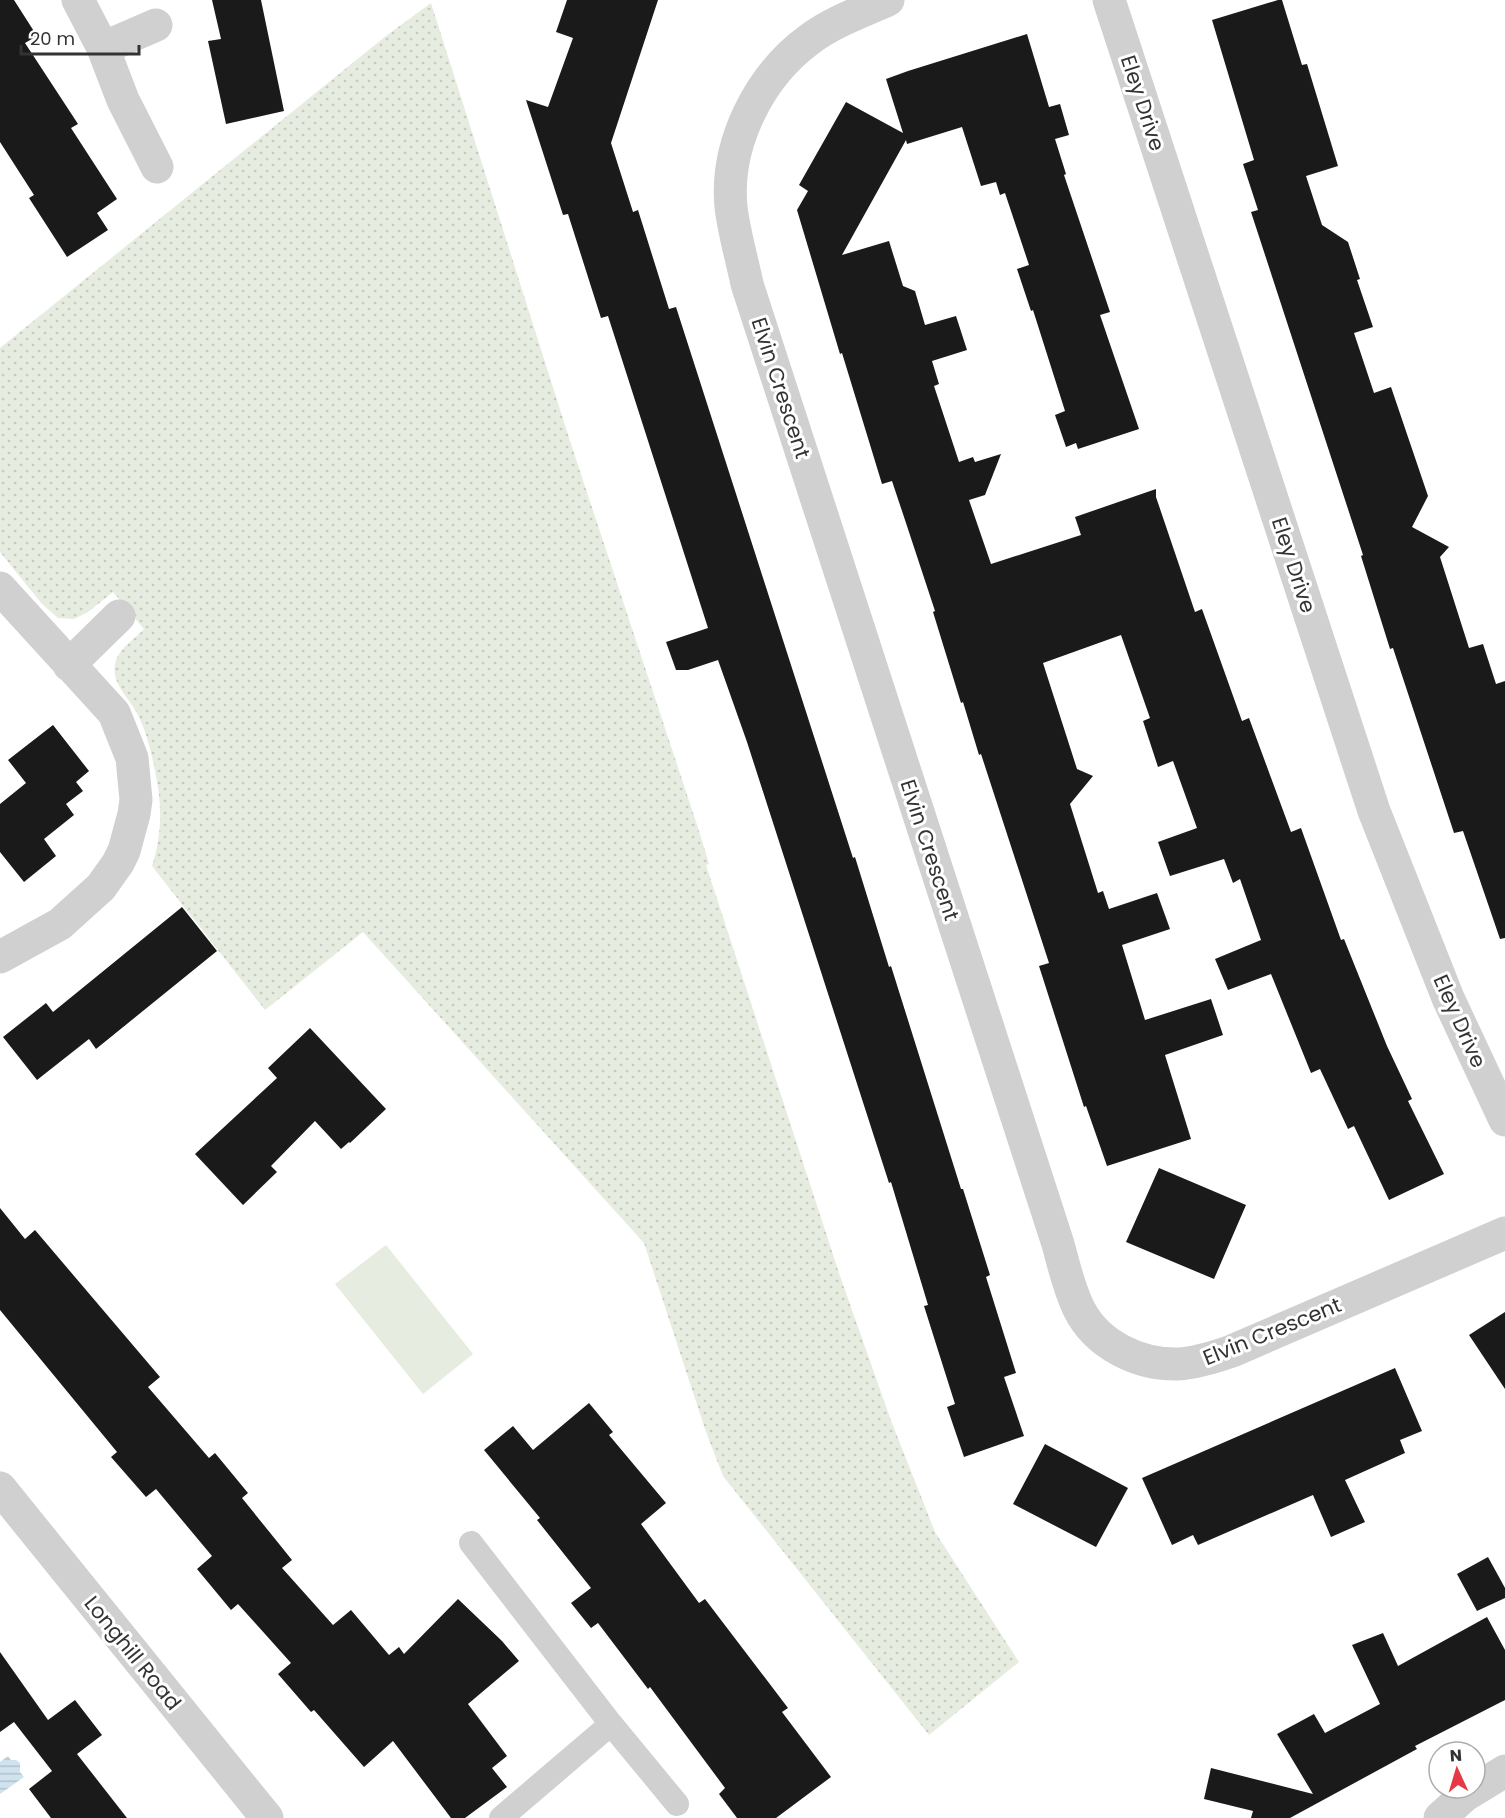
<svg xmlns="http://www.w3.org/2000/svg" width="1505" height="1818" viewBox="0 0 1505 1818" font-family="Poppins,sans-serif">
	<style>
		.grass { fill: url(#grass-dots) }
		.garden { fill: #e6ecdf }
		.water { fill: url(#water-rules) }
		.building { fill: #1a1a1a }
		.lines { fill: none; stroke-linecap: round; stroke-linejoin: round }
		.service { stroke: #d0d0d0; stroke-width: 24 }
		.minor { stroke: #d0d0d0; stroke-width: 33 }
		.labels { text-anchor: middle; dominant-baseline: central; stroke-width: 6; stroke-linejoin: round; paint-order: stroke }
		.street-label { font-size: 21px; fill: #333; stroke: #fff }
	</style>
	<defs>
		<pattern id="grass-dots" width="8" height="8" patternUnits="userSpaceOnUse" patternTransform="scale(1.5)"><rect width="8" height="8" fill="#e6ecdf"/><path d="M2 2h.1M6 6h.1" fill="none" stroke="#c6cbc0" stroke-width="1.8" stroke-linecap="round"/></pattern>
		<pattern id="water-rules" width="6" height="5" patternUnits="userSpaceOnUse" patternTransform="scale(1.5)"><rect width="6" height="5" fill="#cfe2ee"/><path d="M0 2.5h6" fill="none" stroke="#b2c2cd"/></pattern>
	</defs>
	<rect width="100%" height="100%" fill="#fff"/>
	<!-- grass -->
	<path class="grass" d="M431 3 571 444 699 831 709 864 706 865 839 1273 890 1418 935 1532 1019 1662 929 1735 723 1476 706 1432 644 1243 363 932 265 1010 152 866C163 832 162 801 154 766 150 748 146 730 137 713 129 698 111 683 115 664 118 649 134 640 144 629L113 592 88 612 74 619 58 618 42 604 0 552V348L386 36Z"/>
	<!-- garden -->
	<path class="garden" d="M386 1245 473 1354 423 1394 335 1284Z"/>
	<!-- water -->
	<path class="water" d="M8 1756 11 1760H16L20 1763V1772L24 1777 0 1794V1762Z"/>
	<!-- building -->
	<path class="building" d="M0 0H14L37 36 25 43 78 124 71 128 117 199 97 213 108 230 67 257 29 198 34 195 0 142Z
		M212 0H261L284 111 226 124 208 41 221 39Z
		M567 0H658L611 143 633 212 638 210 669 309 676 307 853 858 855 857 889 967 891 966 961 1189H963L990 1275 986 1277 1016 1373 1004 1377 1024 1436 964 1457 947 1407 955 1404 924 1306 928 1305 891 1182 889 1183 747 742 718 660 688 670H676L666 642 708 628 608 316 601 318 568 214 563 215 526 100 548 107 573 38 556 32Z
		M1278 0H1282L1302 65 1307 64 1338 166 1306 176 1322 225 1348 242 1360 279 1357 280 1373 327 1354 333 1374 393 1391 387 1428 496 1412 527 1449 547 1440 557 1469 648 1483 644 1496 684 1505 681V938L1500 939 1463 831 1454 833 1393 648 1390 649 1361 556 1363 555 1251 212 1258 210 1243 164 1254 160 1212 20Z
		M1027 34 1049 107 1060 104 1069 135 1055 139 1066 174 1064 175 1110 312 1100 315 1139 429 1078 449 1076 443 1066 447 1055 415 1065 411 1033 310 1031 311 1017 269 1029 265 1005 193 1000 195 996 182 981 186 962 127 907 144 906 140 842 255 889 241 903 286 915 291 925 325 956 316 967 350 932 361 939 384 934 386 959 462 973 457 975 462 1001 454 985 495 969 500 991 564 1081 535 1075 517 1156 489V497L1195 612 1202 609 1242 721 1249 718 1291 832 1301 828 1341 940 1344 939 1387 1046 1412 1099 1408 1101 1444 1174 1389 1200 1354 1126 1348 1129 1320 1069 1311 1073 1271 974 1228 990 1215 959 1261 940 1240 879 1233 883 1224 859 1170 876 1158 842 1197 828 1173 761 1158 767 1143 721 1150 718 1121 635 1043 663 1077 769 1093 776 1070 804 1098 893 1103 891 1109 909 1157 893 1170 929 1122 945 1145 1020 1211 999 1223 1035 1165 1055 1191 1139 1107 1166 1086 1106 1084 1107 1039 966 1049 963 981 754 979 755 963 702 961 703 933 612 935 611 906 523 892 481 882 484 842 353 840 354 797 210 808 191 799 185 846 102 903 133 886 79 908 71Z
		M53 725 89 771 76 782 83 791 66 804 74 815 44 839 56 856 24 882 0 852V804L26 783 8 760Z
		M182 907 217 951 96 1049 89 1039 37 1080 3 1037 46 1003 53 1012Z
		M310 1028 386 1109 350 1143 349 1142 341 1149 315 1121 271 1166 277 1172 243 1205 195 1154 277 1078 268 1068Z
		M1159 1168 1246 1205 1214 1279 1126 1242Z
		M0 1208 25 1239 35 1230 160 1377 148 1387 209 1458 215 1453 248 1493 242 1498 292 1560 282 1568 333 1625 351 1610 389 1655 399 1647 404 1654 458 1599 502 1641 519 1661 468 1704 507 1756 492 1768 507 1787 465 1818H451L393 1741 364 1767 314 1710 311 1712 278 1674 291 1663 238 1604 231 1610 197 1569 212 1556 156 1489 146 1497 111 1457 117 1452 0 1310Z
		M1505 1312V1389L1469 1335Z
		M1395 1368 1422 1431 1400 1440 1405 1453 1345 1480 1365 1522 1331 1537 1313 1495 1198 1545 1193 1535 1172 1545 1142 1478Z
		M589 1403 613 1432 609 1435 666 1503 641 1524 699 1603 705 1599 788 1708 782 1712 831 1777 776 1818H737L719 1794 725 1788 650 1687 648 1689 598 1623 591 1628 571 1603 591 1588 537 1520 540 1518 484 1450 513 1426 533 1450Z
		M1045 1444 1128 1488 1096 1547 1013 1504Z
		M1488 1557 1505 1588V1598L1477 1611 1457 1574Z
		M1487 1617 1505 1650V1700L1415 1746 1417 1749 1290 1818H1251L1253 1811 1204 1799 1211 1768 1313 1794 1277 1734 1314 1714 1325 1733 1380 1704 1352 1645 1383 1633 1398 1666Z
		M0 1652 48 1720 75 1700 102 1735 77 1754 127 1818H51L29 1789 52 1771 14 1722 0 1732Z"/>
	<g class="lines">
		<!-- service -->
		<path class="service" d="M471 1543 611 1724
			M501 1818 611 1724 677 1804"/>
		<!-- minor -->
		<path class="minor" d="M78 0 103 48 123 100 157 167
			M888 0C861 12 833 22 810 39 759 76 725 144 731 207 734 233 742 259 747 284L1058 1244C1064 1266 1069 1289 1079 1309 1097 1345 1139 1365 1178 1364 1197 1363 1215 1357 1232 1351L1505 1233
			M1109 0 1374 811 1448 998 1505 1120
			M103 48 156 25
			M0 588 114 713 132 758 136 800 134 814 124 851 118 863 101 887 60 924 0 957
			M69 665 119 616
			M0 1488 267 1818
			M1440 1818 1464 1796 1505 1771"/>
	</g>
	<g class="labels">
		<!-- street labels -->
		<g class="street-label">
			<text transform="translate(1143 103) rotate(72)">Eley Drive</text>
			<text transform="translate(781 388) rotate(72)">Elvin Crescent</text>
			<text transform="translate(1294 565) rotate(72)">Eley Drive</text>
			<text transform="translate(930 850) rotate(72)">Elvin Crescent</text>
			<text transform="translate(1460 1021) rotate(66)">Eley Drive</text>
			<text transform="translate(1272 1331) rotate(-22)">Elvin Crescent</text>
			<text transform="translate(133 1653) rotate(51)">Longhill Road</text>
		</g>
	</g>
	<!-- north arrow -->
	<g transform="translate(1457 1770) rotate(356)"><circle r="28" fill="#ffffff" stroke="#adadad" stroke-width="1.5"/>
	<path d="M0-4.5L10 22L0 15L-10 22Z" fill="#e63946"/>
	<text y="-9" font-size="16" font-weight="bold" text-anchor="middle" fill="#333333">N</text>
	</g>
	<!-- scale -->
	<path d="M21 45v9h118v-9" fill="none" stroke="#333333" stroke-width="3"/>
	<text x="30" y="45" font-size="18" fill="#333333" stroke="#ffffff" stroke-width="4.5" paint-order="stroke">20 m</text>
</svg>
